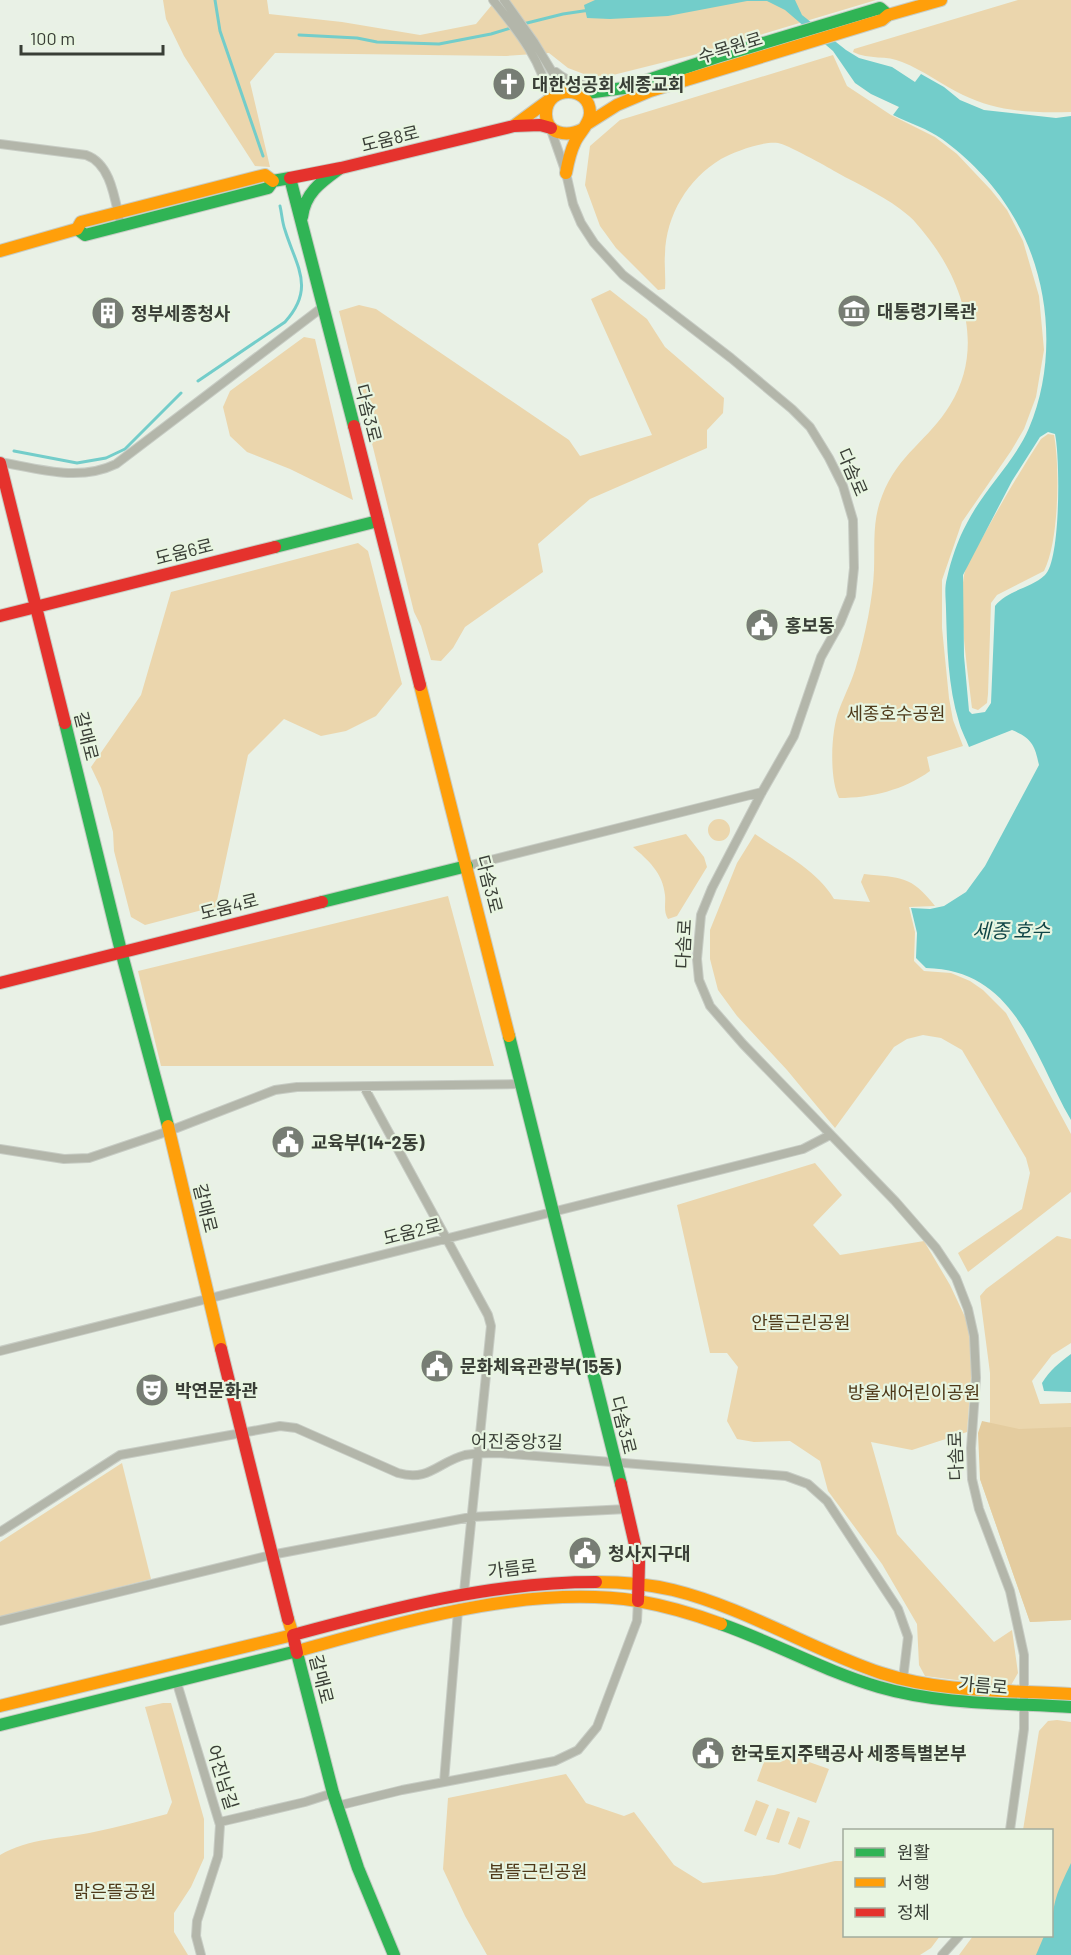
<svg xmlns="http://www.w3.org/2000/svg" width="1071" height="1955" viewBox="0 0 1071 1955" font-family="Barlow,'Noto Sans KR',sans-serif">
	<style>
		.green { fill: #ebd6ad }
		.forest { fill: #e4cc9f }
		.water { fill: #73cdca; fill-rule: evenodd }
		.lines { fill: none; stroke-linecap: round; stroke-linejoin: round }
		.stream { stroke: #73cdca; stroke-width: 3 }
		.street-casing { stroke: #c7ccc4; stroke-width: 10 }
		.fast-casing { stroke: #c7ccc4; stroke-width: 14 }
		.slow-casing { stroke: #c7ccc4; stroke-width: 14 }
		.jam-casing { stroke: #c7ccc4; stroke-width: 14 }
		.street { stroke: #b3b6aa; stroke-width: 8 }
		.fast { stroke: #30b455; stroke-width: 12 }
		.slow { stroke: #ff9f0a; stroke-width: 12 }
		.jam { stroke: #e5322d; stroke-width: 12 }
		.labels { text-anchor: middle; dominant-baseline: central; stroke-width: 4.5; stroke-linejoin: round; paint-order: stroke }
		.street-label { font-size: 18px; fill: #393e36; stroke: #e8f5e1 }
		.poi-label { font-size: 18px; font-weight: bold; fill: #393e36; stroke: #e8f5e1; text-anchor: start }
		.park-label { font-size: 18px; fill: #4e3919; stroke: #e8f5e1 }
		.water-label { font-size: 20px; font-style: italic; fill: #104647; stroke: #e8f5e1 }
	</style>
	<rect width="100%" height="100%" fill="#e9f1e6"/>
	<!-- green -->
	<path class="green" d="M163 0H267L269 14 342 22 420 35 476 24 496 0H876L693 55 597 79 568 68 549 53 506 56 275 53 250 82 270 167 255 166 184 56 166 19Z
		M1018 0H1071V112C1033 113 998 112 963 95 942 85 923 70 902 62 887 55 869 60 853 52L854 49Z
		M833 55 847 86 891 115 935 137 957 154 991 190 1007 210 1023 241 1039 296 1044 350 1036 397 1024 429 1011 451 962 522 942 580V628L949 698 953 720 963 746 927 757 930 771C904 790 871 798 839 798 829 778 831 730 839 710 845 694 853 679 857 663 865 636 873 598 874 570 875 545 872 521 882 496 898 454 929 440 950 405 985 349 964 282 925 234 920 228 915 221 909 216 887 197 861 186 836 172 826 166 786 144 778 143 762 141 734 152 721 159 688 179 666 215 665 254 664 266 666 277 665 289L658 290 616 248 600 226 585 185 590 146 620 120Z
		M610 290 647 319 665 347 724 398 723 413 707 430V448L590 499 538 544 543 572 465 627 453 648 441 661 431 660 421 626 414 612 339 311 359 305 376 309 569 440 580 456 652 435 591 299Z
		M304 337 315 339 353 500 290 469 247 452 230 436 223 407 230 391Z
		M1048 434 1054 435C1060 467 1059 542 1044 571L997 595 991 603 988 694 987 703 978 710 972 708C968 671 958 611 964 575 967 562 976 549 982 538 1001 504 1020 471 1041 439Z
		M358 543 368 551 402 684 376 716 346 731 321 736 284 719 248 755 215 910 206 909 145 925 131 917 114 851 113 832 101 788 91 767 141 695 171 592Z
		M708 830a11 11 0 1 1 22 0a11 11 0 1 1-22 0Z
		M686 834 704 857 707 867 677 916 668 919C663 911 666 903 665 895 663 873 648 860 633 847Z
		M755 834C782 853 817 870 834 899L870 902 861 882 864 874C901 878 911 875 935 906L909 907 915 932 914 961 924 971 951 973 970 981 983 990 1006 1013 1071 1134V1192L968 1272 958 1253 1022 1209 1030 1173 1026 1158 962 1050 941 1038 923 1035 907 1039 894 1047 835 1128 787 1070 737 1016 718 990 710 959V930L737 863Z
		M448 896 494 1066H161L138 971Z
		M815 1163 842 1195 813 1225 840 1255 924 1241 950 1285 974 1336 967 1432 912 1450 871 1442 897 1534 994 1642 1012 1630 1018 1673 1010 1687 925 1676 919 1665 917 1624 882 1564 828 1491 820 1461 790 1441 754 1442 737 1439 727 1421 738 1367 727 1353H710L677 1205Z
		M1057 1236 1071 1239V1343L1052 1355 1032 1381 1040 1404 1071 1403V1620L1030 1622 980 1479 990 1421V1373L980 1296 986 1289Z
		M122 1463 151 1579 0 1617V1542Z
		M163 1703H171L204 1819V1858L191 1887 174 1913V1932L188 1955H0V1855C29 1838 62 1839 94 1832 118 1827 143 1820 167 1814L172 1802 145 1707Z
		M1057 1720 1071 1722V1955H959L973 1936H1052V1830H1023L1039 1731 1048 1721Z
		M769 1748 829 1769 816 1803 757 1781Z
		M566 1774 586 1803 624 1816 634 1812 674 1865 703 1883 774 1875 835 1861H844V1936H940L931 1948 920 1955H487L465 1916 443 1869 448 1798Z
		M756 1800 769 1805 756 1836 744 1831Z
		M777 1808 790 1812 779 1843 766 1839Z
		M798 1817 810 1821 800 1849 788 1844Z"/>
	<!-- forest -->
	<path class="forest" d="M982 1421 1019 1429 1071 1427V1620L1030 1622 980 1479 978 1433Z"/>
	<!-- water -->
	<path class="water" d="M595 0H795L802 15 846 50 859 58 892 67 915 82 921 74 944 87 960 100 984 110 1056 118 1071 116V1120C1033 1054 1016 970 926 968L916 958 917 933 911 908 930 909 944 906 966 892 985 866 1039 765C1035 746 1032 738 1012 730L969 747C966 739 961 730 959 722 948 687 947 646 946 609 946 600 944 588 947 578 951 560 958 539 967 523 984 489 1014 463 1029 428 1058 360 1050 273 1010 211 994 184 967 157 942 139 928 129 909 123 893 115L899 107 871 94 855 83 833 51 785 10 767 1H747L668 16 610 19 587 18 584 5ZM1048 432 1055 434C1060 456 1061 560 1045 575 1030 589 1007 590 995 606L991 703 985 712 972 714 969 711 964 656 963 575 1012 481 1040 437Z
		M1071 1354V1392L1044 1391 1042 1383C1050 1370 1059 1363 1071 1354Z
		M1071 1863V1955H1036L1044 1936H1052C1052 1901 1057 1893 1071 1863Z"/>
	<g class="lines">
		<!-- stream -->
		<path class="stream" d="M215 0 220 31 263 156
			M523 24 563 14 590 10
			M299 35 357 38 377 42 439 44 491 34 514 27
			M198 381 285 322C316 288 296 266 285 230 282 222 282 214 280 206
			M14 451 77 463 106 458 125 449 181 393"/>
		<defs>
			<path id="street" d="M493 0C517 30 543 61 549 100
				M504 0 534 42 559 83 569 91
				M556 72C569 83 584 86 602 88
				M551 130 566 173 573 204 581 223 594 243 623 275 731 358 792 409 810 427 829 458 843 486 853 520 854 568 851 596 840 623 821 657 794 736 762 792 712 888 701 915 697 959 699 980 710 1006 743 1044 895 1201 936 1248 956 1278 968 1309 974 1336 976 1378 971 1448 972 1479 979 1509 1010 1591 1024 1655V1729L1010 1830
				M0 144 86 155C112 164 115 202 121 226
				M0 462C39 469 79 482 116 464L324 306
				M467 866 762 792
				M364 1087 488 1315 491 1326 464 1592
				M0 1149 64 1159 89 1158 169 1131 275 1090 297 1087 520 1084
				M0 1351 803 1149 830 1135
				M0 1532 120 1455 280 1426 296 1428 398 1473C429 1482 438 1462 465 1455 476 1453 488 1453 498 1453L786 1476 808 1484 827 1501 898 1609 908 1637 903 1679
				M0 1621 271 1555 471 1517 627 1509
				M176 1680 220 1825 218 1856 197 1921 196 1936 201 1955
				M444 1782 458 1611
				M337 1806 402 1790 555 1761 578 1750 597 1727 637 1621 638 1601
				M220 1822 305 1802 333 1793
				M942 1955 959 1936"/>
			<path id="fast" d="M579 94 624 88 717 57 880 8 888 15
				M290 178 354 426
				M302 217C305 193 321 182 339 169
				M77 229 85 235 268 188 273 181 290 178
				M275 547 378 521
				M65 723 121 951 168 1126
				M322 902 467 866
				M509 1036 621 1484
				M721 1624C775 1643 824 1671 879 1687 941 1705 1007 1703 1071 1707
				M297 1653 333 1793 358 1868 394 1955
				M0 1725 297 1651"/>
			<path id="slow" d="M587 124 617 105 650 91 882 20 888 15 941 0
				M515 125 549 100
				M566 173C568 162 570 152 575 142 579 133 590 124 590 113 590 85 547 85 546 113 545 135 568 137 583 129
				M0 251 77 229 81 222 265 175 273 181
				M420 685 509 1036
				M168 1126 221 1349
				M596 1582C622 1582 648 1584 673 1590 746 1608 810 1649 881 1673 942 1693 1008 1690 1071 1694
				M297 1651C404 1622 526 1584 638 1601 666 1606 694 1614 721 1624
				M0 1706 293 1635 288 1619"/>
			<path id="jam" d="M290 178 341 168 514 126 540 125 551 128
				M354 426 420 685
				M0 463 65 723
				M0 616 275 547
				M0 983 322 902
				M221 1349 288 1619
				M621 1484 639 1562 638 1601
				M297 1653 293 1635C393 1608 492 1582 596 1582"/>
		</defs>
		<!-- street casing -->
		<use href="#street" class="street-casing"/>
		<!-- fast casing -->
		<use href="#fast" class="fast-casing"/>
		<!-- slow casing -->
		<use href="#slow" class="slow-casing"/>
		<!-- jam casing -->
		<use href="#jam" class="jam-casing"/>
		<!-- street -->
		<use href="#street" class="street"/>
		<!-- fast -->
		<use href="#fast" class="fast"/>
		<!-- slow -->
		<use href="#slow" class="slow"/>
		<!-- jam -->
		<use href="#jam" class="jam"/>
	</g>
	<!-- icons -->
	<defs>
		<symbol id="church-disc" viewBox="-11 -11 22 22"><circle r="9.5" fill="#777d74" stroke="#e8f5e1"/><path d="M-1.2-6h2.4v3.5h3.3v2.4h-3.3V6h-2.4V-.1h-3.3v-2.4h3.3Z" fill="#fff"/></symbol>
		<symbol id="museum-disc" viewBox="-11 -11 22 22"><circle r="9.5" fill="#777d74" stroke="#e8f5e1"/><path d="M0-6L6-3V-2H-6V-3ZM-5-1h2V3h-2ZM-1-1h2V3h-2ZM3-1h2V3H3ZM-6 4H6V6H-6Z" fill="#fff"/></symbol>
		<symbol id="building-disc" viewBox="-11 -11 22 22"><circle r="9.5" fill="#777d74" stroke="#e8f5e1"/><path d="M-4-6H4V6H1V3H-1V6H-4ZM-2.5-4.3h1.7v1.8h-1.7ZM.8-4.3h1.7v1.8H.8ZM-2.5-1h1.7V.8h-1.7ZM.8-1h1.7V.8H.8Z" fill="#fff"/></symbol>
		<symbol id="civic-disc" viewBox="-11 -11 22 22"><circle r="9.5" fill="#777d74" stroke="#e8f5e1"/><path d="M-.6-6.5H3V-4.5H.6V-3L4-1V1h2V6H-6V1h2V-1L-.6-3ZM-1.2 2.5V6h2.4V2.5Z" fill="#fff"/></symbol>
		<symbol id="theatre-disc" viewBox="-11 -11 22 22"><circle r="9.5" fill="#777d74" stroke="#e8f5e1"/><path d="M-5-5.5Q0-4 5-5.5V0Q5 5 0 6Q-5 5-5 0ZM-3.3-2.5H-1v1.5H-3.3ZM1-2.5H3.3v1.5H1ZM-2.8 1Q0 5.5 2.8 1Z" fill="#fff"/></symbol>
	</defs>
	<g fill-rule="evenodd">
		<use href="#church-disc" x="490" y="65" width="38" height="38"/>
		<use href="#museum-disc" x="835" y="292" width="38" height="38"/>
		<use href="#building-disc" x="89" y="294" width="38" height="38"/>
		<use href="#civic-disc" x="743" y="606" width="38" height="38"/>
		<use href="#civic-disc" x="269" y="1123" width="38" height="38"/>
		<use href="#civic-disc" x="418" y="1347" width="38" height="38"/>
		<use href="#theatre-disc" x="133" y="1371" width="38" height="38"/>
		<use href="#civic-disc" x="566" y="1534" width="38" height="38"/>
		<use href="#civic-disc" x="689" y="1734" width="38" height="38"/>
	</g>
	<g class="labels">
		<!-- street labels -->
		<g class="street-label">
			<text transform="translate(730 47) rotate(-17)">수목원로</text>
			<text transform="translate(390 138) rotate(-14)">도움8로</text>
			<text transform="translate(369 413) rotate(76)">다솜3로</text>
			<text transform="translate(853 472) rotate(67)">다솜로</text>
			<text transform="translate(184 551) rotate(-14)">도움6로</text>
			<text transform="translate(87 736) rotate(76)">갈매로</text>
			<text transform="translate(490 884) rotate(76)">다솜3로</text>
			<text transform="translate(229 906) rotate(-14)">도움4로</text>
			<text transform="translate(683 944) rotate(-87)">다솜로</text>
			<text transform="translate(206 1208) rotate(76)">갈매로</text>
			<text transform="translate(412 1231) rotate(-14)">도움2로</text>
			<text transform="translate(624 1425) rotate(76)">다솜3로</text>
			<text transform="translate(517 1441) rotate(1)">어진중앙3길</text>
			<text transform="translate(955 1456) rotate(-92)">다솜로</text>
			<text transform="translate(512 1568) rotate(-7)">가름로</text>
			<text transform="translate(322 1679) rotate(76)">갈매로</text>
			<text transform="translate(983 1685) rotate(5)">가름로</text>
			<text transform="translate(223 1777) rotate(73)">어진남길</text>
		</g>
		<!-- poi labels -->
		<g class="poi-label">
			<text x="532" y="84">대한성공회 세종교회</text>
			<text x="877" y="311">대통령기록관</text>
			<text x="131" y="313">정부세종청사</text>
			<text x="785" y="625">홍보동</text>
			<text x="311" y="1142">교육부(14-2동)</text>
			<text x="460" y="1366">문화체육관광부(15동)</text>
			<text x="175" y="1390">박연문화관</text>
			<text x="608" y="1553">청사지구대</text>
			<text x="731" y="1753">한국토지주택공사 세종특별본부</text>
		</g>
		<!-- park labels -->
		<g class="park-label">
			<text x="896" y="713">세종호수공원</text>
			<text x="801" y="1322">안뜰근린공원</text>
			<text x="914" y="1392">방울새어린이공원</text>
			<text x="538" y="1871">봄뜰근린공원</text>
			<text x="115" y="1891">맑은뜰공원</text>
		</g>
		<!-- water labels -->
		<g class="water-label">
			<text x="1011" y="930">세종 호수</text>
		</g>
	</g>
	<!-- legend -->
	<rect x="843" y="1829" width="210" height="108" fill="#e8f5e1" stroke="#a2ac9d" stroke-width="1.5"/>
	<rect x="855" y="1848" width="30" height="9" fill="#30b455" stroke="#a2ac9d" stroke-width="1.5"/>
	<text x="897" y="1859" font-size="18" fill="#393e36">원활</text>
	<rect x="855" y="1878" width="30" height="9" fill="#ff9f0a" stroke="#a2ac9d" stroke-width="1.5"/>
	<text x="897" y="1889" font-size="18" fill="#393e36">서행</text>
	<rect x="855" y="1908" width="30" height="9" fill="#e5322d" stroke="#a2ac9d" stroke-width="1.5"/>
	<text x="897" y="1919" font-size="18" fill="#393e36">정체</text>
	<!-- scale -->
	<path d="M21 45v9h142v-9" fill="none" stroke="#393e36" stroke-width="3"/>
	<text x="30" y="45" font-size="18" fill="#393e36" stroke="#e8f5e1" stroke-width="4.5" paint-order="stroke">100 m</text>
</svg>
